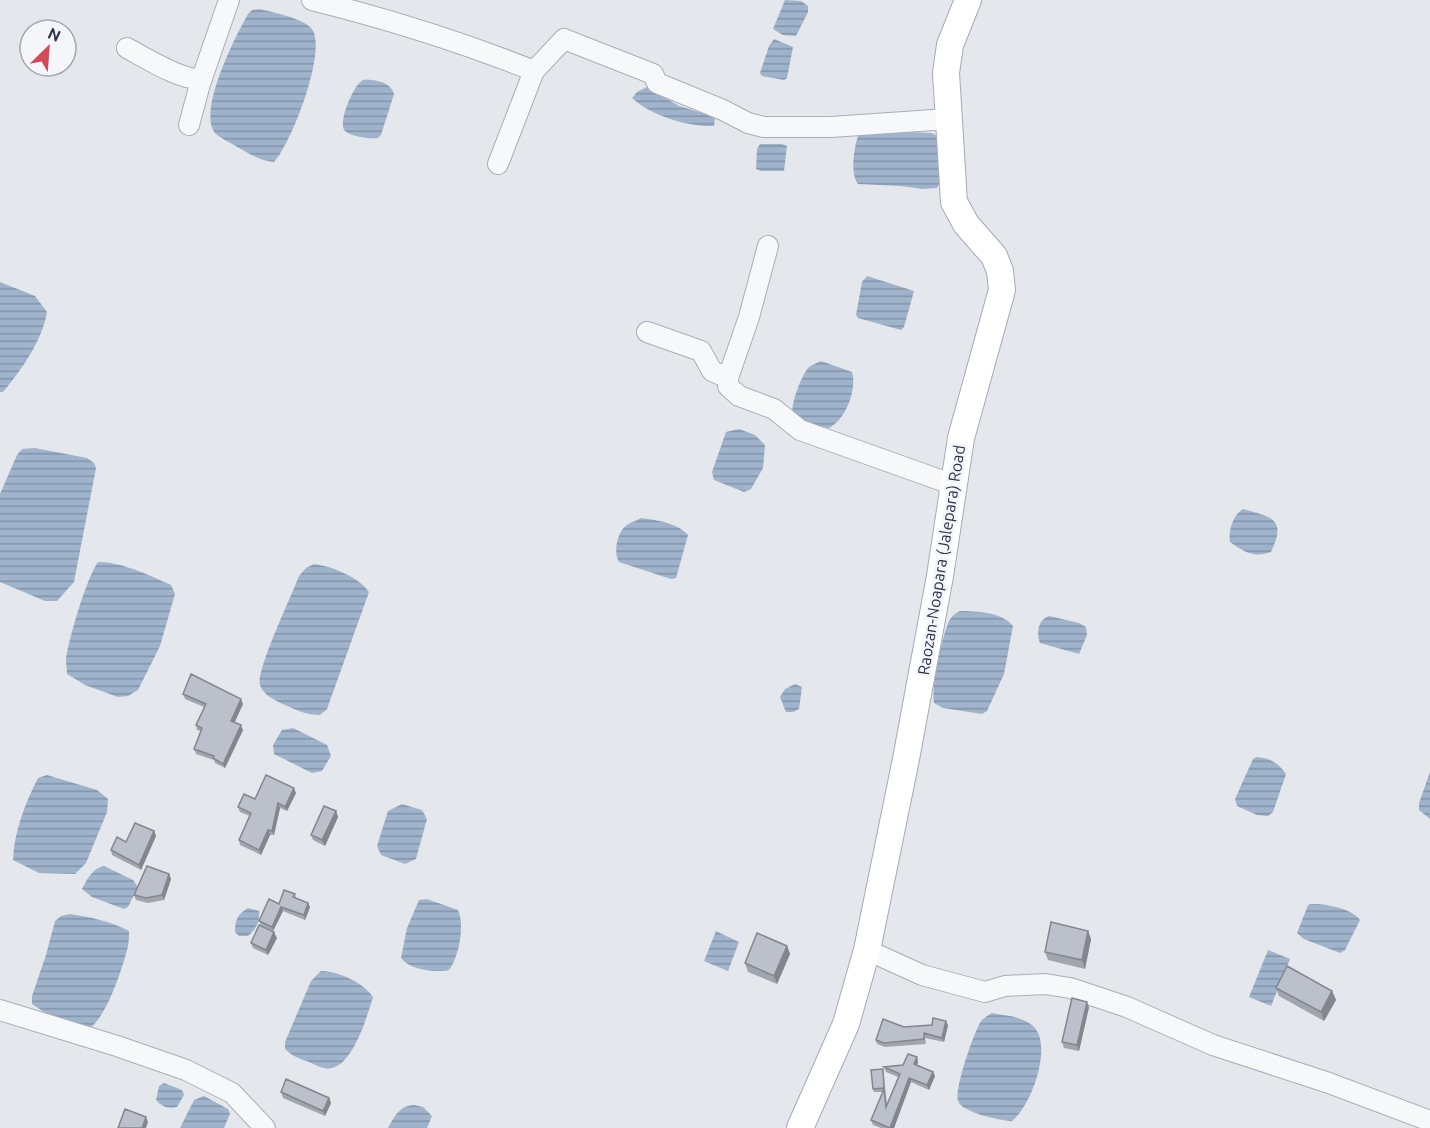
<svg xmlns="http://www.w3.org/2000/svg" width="1430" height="1128" viewBox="0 0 1430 1128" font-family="Ubuntu,sans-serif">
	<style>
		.water { fill: url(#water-rules) }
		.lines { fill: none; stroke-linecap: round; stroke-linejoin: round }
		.minor-casing { stroke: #a9aeb7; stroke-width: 22 }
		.major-casing { stroke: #a3abb8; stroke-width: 28 }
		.minor { stroke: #f7f8fa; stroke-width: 20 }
		.major { stroke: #fff; stroke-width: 26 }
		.wall { fill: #a1a5ae }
		.shaded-wall { fill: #83868d }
		.building { fill: #bbc0ca; stroke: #83868d; stroke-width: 1.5 }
		.labels { text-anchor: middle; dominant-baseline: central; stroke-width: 6; stroke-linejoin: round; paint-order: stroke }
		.street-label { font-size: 16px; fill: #2b3445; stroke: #f4f6f9 }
	</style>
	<defs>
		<pattern id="water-rules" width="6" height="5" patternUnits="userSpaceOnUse" patternTransform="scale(1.5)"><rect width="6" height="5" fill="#9fb4cc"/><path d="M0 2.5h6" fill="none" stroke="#8293a7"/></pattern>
	</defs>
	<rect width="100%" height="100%" fill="#e4e7ec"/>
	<!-- water -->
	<path class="water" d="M785 0 801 1 808 6V12L796 36 783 35 773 29Z
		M259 9C272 12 302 18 311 28 329 47 291 145 274 162 261 161 250 154 239 148 232 143 221 139 215 133 197 111 236 35 248 14L252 10Z
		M774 39 793 47 787 78 784 80 762 76 760 73 769 46Z
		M363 80C374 79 391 82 394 94L381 135 378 138C370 139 352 137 345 131 337 123 354 84 363 80Z
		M647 87 679 106 715 117 714 126C688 127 652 116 632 98L637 92Z
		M908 132 932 133 939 137 940 182 937 188 922 189 901 186 858 184C850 174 854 148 858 136L867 134Z
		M760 144H782L787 146 784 171H761L756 169 757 149Z
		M867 276 914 291 904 327 901 330 858 318 856 315 862 282Z
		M0 282 35 296 47 312C42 341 22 369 3 392H0Z
		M821 361 852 372C857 390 846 419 829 428L807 424 793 415C790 405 801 377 808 368 811 365 817 363 821 361Z
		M739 429 755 435 765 445 763 468 751 489 744 492 714 480 712 472 726 432Z
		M35 448 87 458 94 463 96 468 74 582 57 601H45L0 582V494L17 455 22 449Z
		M1243 509C1272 517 1287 519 1271 552 1254 558 1244 552 1230 542 1228 531 1233 515 1243 509Z
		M641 518C656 520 678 523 688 535L676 578 671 579 619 562C613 552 617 532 627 525 631 522 636 521 641 518Z
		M98 562C122 562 149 575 171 585L175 594 160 646 138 690 128 696 118 697 85 685 67 674C67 669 66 664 66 660 68 640 87 577 98 562Z
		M314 564C331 566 359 577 369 592L327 709 320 715C307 715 296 710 285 705 276 701 263 695 260 685 256 670 292 595 299 576L306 568Z
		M960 611C976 611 1002 612 1013 626L1004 674 987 711 982 714 943 708 934 703C931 685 942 637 949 621 952 616 955 613 960 611Z
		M1049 616 1079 623 1086 627 1087 635 1079 654 1040 643C1036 633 1038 620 1049 616Z
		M795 684 802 687 799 709 793 712H786L780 697 785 689Z
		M293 728 327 745 331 756 322 771 312 773 274 754 273 745 282 730Z
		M1256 757C1271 758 1278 763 1286 774L1273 812 1268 816 1257 815 1237 806 1235 799 1253 759Z
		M1430 772V819L1419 810V803Z
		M47 775 97 790 108 799 107 812 86 863 75 874 39 873 13 860C14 831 25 804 38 778Z
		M402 804 422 810 427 819 416 859 405 864 381 855 377 846 388 811Z
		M104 866 133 880 138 887 128 907 124 909 92 897 82 889C87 879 93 868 104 866Z
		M427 899 458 910C465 925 459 957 449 970 435 973 410 970 401 958L407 928 419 900Z
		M1311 904C1325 903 1353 909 1360 920L1345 950 1340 953 1304 939 1297 933 1308 905Z
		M248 908 259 911C260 922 256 929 248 936H239L235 932C235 920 238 914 248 908Z
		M70 914C90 917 110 921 129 931 129 937 129 944 127 950 122 970 106 1017 90 1028L47 1014 32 1004V996L46 955 55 921 61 916Z
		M716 931 739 942 728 971 704 961Z
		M1268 950 1290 959 1271 1006 1249 997Z
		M321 971C338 971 364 983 373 997 367 1016 354 1063 332 1068 324 1070 316 1065 309 1062 300 1059 292 1056 285 1049V1042L311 981Z
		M992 1013C1007 1016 1024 1016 1035 1028 1052 1049 1031 1106 1012 1121 1001 1121 961 1112 958 1101 954 1089 974 1032 981 1021 983 1018 988 1016 992 1013Z
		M164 1083 182 1090 184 1095 177 1107C168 1109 162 1107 156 1100L159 1086Z
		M204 1096 228 1109 230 1114 224 1128H180L194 1100Z
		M414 1105 423 1107 432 1116 427 1128H388C395 1116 399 1106 414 1105Z"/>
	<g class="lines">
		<defs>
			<path id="minor" d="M312 0C388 19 462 42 534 71L564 39 653 74 657 83 723 110 748 123 764 127H831L948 119
				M127 48C144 57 185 83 202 78
				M189 125 200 84 229 0
				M498 164 534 71
				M768 246 749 317 728 378V386L739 396 774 409 800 430 954 485
				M647 332 701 351 712 371 728 378
				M867 950 922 975 985 992 1005 986 1045 984 1070 988 1127 1007 1213 1045 1329 1083 1430 1121
				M0 1010 117 1046 186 1070 232 1093 265 1128"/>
			<path id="major" d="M800 1128 846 1024 867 950 906 759 940 576 961 438 1002 290 1000 271 994 256 966 224 954 202 946 73 950 45 968 0"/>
		</defs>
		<!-- minor casing -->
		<use href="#minor" class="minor-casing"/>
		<!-- major casing -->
		<use href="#major" class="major-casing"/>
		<!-- minor -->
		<use href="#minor" class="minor"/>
		<!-- major -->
		<use href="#major" class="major"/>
	</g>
	<!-- wall -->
	<path class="wall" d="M183 694 243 704 235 722 243 730 225 768 215 763 214 760 196 754 194 749 201 731 197 730 196 725 204 707 185 699Z
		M296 793 287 811 280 808 274 835H270L261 855 240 845 239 840 250 816 240 812 238 807Z
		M336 811 338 817 325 846 313 840 311 835Z
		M154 831 156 836 141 870 112 855 111 850 126 842Z
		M169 874 171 879 164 900 148 903 136 900 134 895Z
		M295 894 296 898 308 903 310 907 305 920 283 911 273 931 261 925 259 921Z
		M1088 931 1091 939 1085 969 1048 960 1045 952Z
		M277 938 268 955 253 948 251 943Z
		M787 946 790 954 777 984 748 972 745 963Z
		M1276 988 1332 991 1336 1000 1324 1021 1279 996Z
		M1089 1007 1079 1051 1064 1048 1062 1042Z
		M948 1025 944 1042 925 1038 926 1044 885 1047 877 1044 876 1040 904 1027Z
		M917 1057 918 1062 917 1066 933 1072 935 1076 929 1090 911 1082 894 1128H881L873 1125 871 1120 883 1092H874L873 1089 883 1069 887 1104 898 1077 886 1072 884 1067 903 1065Z
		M281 1092 329 1098 331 1103 325 1116 283 1098Z"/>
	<!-- shaded-wall -->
	<path class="shaded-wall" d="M241 699 243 704 233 725 231 721Z
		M241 725 243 730 225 768 223 764Z
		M294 788 296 793 287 811 285 807Z
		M278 803 280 808 274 835 272 831Z
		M336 811 338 817 325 846 322 840Z
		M268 830 270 835 261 855 259 850Z
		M154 831 156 836 141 870 139 865Z
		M169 874 171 879 164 900 162 895Z
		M308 903 310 907 305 920 304 915Z
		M281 907 283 911 273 931 272 927Z
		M1088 931 1091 939 1085 969 1082 960Z
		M274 932 277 938 268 955 266 950Z
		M787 946 790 954 777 984 774 976Z
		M1332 991 1336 1000 1324 1021 1321 1012Z
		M1087 1002 1089 1007 1079 1051 1077 1045Z
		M946 1021 948 1025 944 1042 942 1038Z
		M917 1057 918 1062 916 1069 914 1064Z
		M933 1072 935 1076 929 1090 927 1085Z
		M909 1078 911 1082 894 1128H890Z
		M329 1098 331 1103 325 1116 323 1111Z
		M146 1117 148 1122 146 1128H142Z"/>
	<!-- building -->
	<path class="building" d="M191 674 241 699 231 721 241 725 223 764 213 758 214 756 194 749 202 728 196 725 206 704 183 694Z
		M266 775 294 788 285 807 278 803 272 831 268 830 259 850 239 840 251 813 238 807 244 794 255 799Z
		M324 806 336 811 322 840 311 835Z
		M135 823 154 831 139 865 111 850 117 837 126 842Z
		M147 866 169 874 162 895 146 898 134 895Z
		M284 890 295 894 293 897 308 903 304 915 281 907 272 927 259 921 269 899 279 904Z
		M1051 922 1088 931 1082 960 1045 952Z
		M259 925 274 932 266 950 251 943Z
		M757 933 787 946 774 976 745 963Z
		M1287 966 1332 991 1321 1012 1276 988Z
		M1072 998 1087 1002 1077 1045 1062 1042Z
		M933 1018 946 1021 942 1038 924 1033V1039L884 1043 876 1040 883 1019 904 1027 932 1025Z
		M908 1054 917 1057 914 1064 933 1072 927 1085 909 1078 890 1128 871 1120 884 1089 886 1107 900 1074 884 1067 903 1065Z
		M883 1069 884 1088 873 1089 871 1070Z
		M286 1079 329 1098 323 1111 281 1092Z
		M125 1109 146 1117 142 1128H118Z"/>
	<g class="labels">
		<!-- street labels -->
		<g class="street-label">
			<text transform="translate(941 560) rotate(-81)">Raozan-Noapara (Jalepara) Road</text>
		</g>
	</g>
	<!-- north arrow -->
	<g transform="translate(48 48) rotate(25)"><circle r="28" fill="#f4f6f9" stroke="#a4a8b1" stroke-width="1.5"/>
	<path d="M0-4.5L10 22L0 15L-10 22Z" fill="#d1495b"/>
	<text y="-9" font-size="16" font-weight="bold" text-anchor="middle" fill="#2b3445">N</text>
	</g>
</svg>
